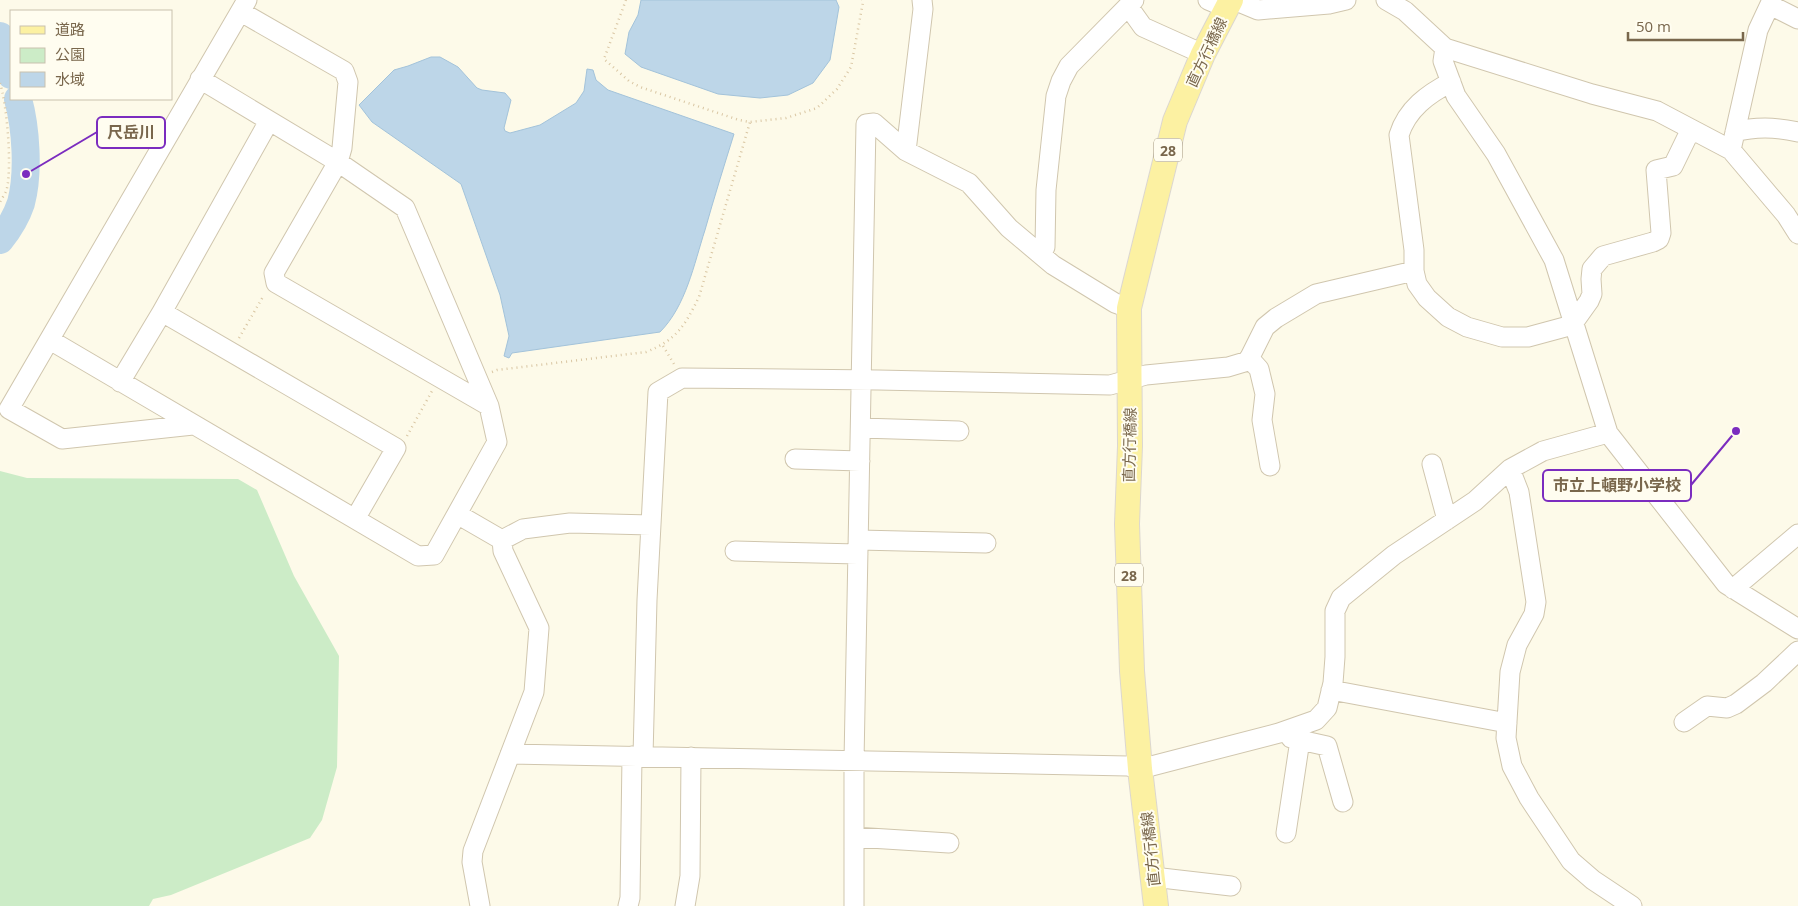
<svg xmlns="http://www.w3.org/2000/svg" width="1798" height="906" viewBox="0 0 1798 906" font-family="'Open Sans','Noto Sans JP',sans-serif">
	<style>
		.green { fill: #ccecc7 }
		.water { fill: #bdd6e8; stroke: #a3c3da }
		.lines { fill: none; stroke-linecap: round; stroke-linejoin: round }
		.river { stroke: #bdd6e8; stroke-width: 28 }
		.minor-casing { stroke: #d0c6ae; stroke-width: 21 }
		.major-casing { stroke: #dcd7d0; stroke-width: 26 }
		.path { stroke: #d9c6a3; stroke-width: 2.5; stroke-dasharray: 1 4; stroke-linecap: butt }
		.minor { stroke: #fff; stroke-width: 19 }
		.major { stroke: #fcf1a2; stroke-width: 24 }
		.labels { text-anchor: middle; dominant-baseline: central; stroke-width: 4; stroke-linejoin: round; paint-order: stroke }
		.shield { fill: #fffdf0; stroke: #a1947d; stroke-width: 1 }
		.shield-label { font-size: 14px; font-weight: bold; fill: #79674c }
		.street-label { font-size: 15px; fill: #79674c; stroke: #fffdf0 }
		.leader { fill: none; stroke: #7b2cbf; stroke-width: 2 }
		.callout-dot { fill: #7b2cbf; stroke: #fffdf0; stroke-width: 2 }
		.callout { fill: #fffdf0; stroke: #7b2cbf; stroke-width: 2 }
		.callout-label { font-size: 16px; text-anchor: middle; font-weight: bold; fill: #79674c }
	</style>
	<rect width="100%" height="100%" fill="#fdfae9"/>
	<!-- green -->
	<path class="green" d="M0 471 27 478 238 479 257 490 294 576 339 656 337 767 322 820 310 838 171 895 153 899 149 906H0Z"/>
	<!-- water -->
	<path class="water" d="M641 0H836L839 7 830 60 813 83 788 95 760 98 718 94 641 67 625 54 629 32 638 15Z
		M431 57H440L458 67 477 88 482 90 505 93 511 100 504 128 505 131 510 133 540 125 576 103 584 91 587 69 593 70 596 80 608 90 734 134C724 166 714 198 705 230 694 264 686 306 660 332L512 353 509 358 504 356 509 336 500 295 461 184 372 122 359 105 394 70 408 66Z"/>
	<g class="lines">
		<!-- river -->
		<path class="river" d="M0 36 11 75
			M0 240C8 230 17 215 21 203 29 173 26 128 18 99"/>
		<defs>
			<path id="minor" d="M1208 0 1227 8
				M1234 0 1258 10 1329 4 1346 0
				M1386 0 1405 11 1445 48 1592 94 1657 111 1731 150 1786 215 1798 234
				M1770 5 1798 19
				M1128 6 1143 27 1203 54
				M241 12 344 71 348 82 342 148 338 162 274 273 276 283 489 406
				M1445 48 1443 61 1456 96 1496 154 1554 260 1608 433 1726 584 1798 629
				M269 121 162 312 396 448 355 519
				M1735 132C1757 126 1776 127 1798 132
				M1731 150 1758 30 1772 0
				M906 151 923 9 922 0
				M1041 255 1045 247 1046 190 1056 96 1061 81 1069 66 1134 0
				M1414 271V250L1399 135C1407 109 1428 94 1451 82
				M50 340 418 556 434 555 497 442 489 406 405 208 338 162 200 79
				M1249 358 1259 369 1265 394 1262 420 1270 466
				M120 382 162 312
				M193 425 62 439 9 409 247 0
				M861 428 959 431
				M795 459 860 461
				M1432 464 1447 520
				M1510 469 1519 492 1536 602 1534 614 1517 645 1510 672 1506 738 1512 766 1529 798 1571 861 1593 880 1632 906
				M457 514 502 540
				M502 540 523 529 570 523 651 525
				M859 540 986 543
				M735 551 858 554
				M1733 589 1798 534
				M1331 690 1507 723
				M1684 722 1707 706 1727 708 1736 704 1764 683 1798 651
				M1287 731 1291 738 1327 746 1343 802
				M510 754 1128 766 1140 769 1279 733 1316 720 1327 708 1333 683 1335 657V611L1341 598 1394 555 1475 501 1510 469 1543 451 1608 433
				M643 756 647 600 658 392 682 378 878 380 1110 385 1146 375 1228 367 1248 361 1265 327 1276 318 1316 294 1414 271 1417 284 1427 298 1448 317 1467 327 1502 337H1528L1565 327 1574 322 1589 301 1592 294 1591 279 1592 269 1603 256 1653 242 1659 239 1661 233 1656 170 1673 166 1691 129
				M1286 833 1300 740
				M854 837 949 843
				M1153 877 1231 886
				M480 906 472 862 473 851 534 692 539 628 503 551 502 540
				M628 906 630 898 632 756
				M685 906 690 876 691 757
				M854 906V761L866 124 874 123 906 151 969 183 1009 228 1053 265 1115 303 1129 308"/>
			<path id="major" d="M1156 906 1140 769 1132 671 1127 524 1130 446 1129 308 1175 121 1203 54 1231 0"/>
		</defs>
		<!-- minor casing -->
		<use href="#minor" class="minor-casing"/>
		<!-- major casing -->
		<use href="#major" class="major-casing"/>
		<!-- path -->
		<path class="path" d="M626 0 604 59 629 81 640 87 739 120 750 122 786 118 817 108 837 89 851 67 863 2 862 0
			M0 83C7 105 12 165 7 188 6 193 2 198 0 202
			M239 338 264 295
			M663 346 674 364
			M492 372 497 370 646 352C677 340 685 325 699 297L750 122
			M407 436 432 391"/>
		<!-- minor -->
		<use href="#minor" class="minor"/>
		<!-- major -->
		<use href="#major" class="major"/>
	</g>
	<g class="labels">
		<!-- shield labels -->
		<g class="shield">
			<rect x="1154" y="138.5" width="28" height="23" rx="4"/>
			<rect x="1115" y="563.5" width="28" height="23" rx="4"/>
		</g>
		<g class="shield-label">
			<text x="1168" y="150">28</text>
			<text x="1129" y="575">28</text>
		</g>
		<!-- street labels -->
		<g class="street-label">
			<text transform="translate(1206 52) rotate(-65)">直方行橋線</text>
			<text transform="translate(1129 445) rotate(-89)">直方行橋線</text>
			<text transform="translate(1150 849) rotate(-96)">直方行橋線</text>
		</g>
	</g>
	<!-- callouts -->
	<path class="leader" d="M26 174L97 132M1736 431L1691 485"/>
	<g class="callout-dot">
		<circle cx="26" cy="174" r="5"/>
		<circle cx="1736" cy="431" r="5"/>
	</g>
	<g class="callout">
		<rect x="97" y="117" width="68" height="31" rx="5"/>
		<rect x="1543" y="470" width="148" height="31" rx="5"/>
	</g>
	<g class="callout-label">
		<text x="131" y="138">尺岳川</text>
		<text x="1617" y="491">市立上頓野小学校</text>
	</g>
	<!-- legend -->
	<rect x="10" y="10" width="162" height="90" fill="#fffdf0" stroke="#c9c1ae"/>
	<rect x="20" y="26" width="25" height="8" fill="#fcf1a2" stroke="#c9c1ae"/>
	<text x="55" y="35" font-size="15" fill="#79674c">道路</text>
	<rect x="20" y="48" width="25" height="15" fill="#ccecc7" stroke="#c9c1ae"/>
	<text x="55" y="60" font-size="15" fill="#79674c">公園</text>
	<rect x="20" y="72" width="25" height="15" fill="#bdd6e8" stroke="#c9c1ae"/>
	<text x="55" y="85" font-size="15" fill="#79674c">水域</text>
	<!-- scale -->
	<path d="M1628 32v8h115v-8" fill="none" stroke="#79674c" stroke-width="2.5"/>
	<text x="1636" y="32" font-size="15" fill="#79674c" stroke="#fffdf0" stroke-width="4" paint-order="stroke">50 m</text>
</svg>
